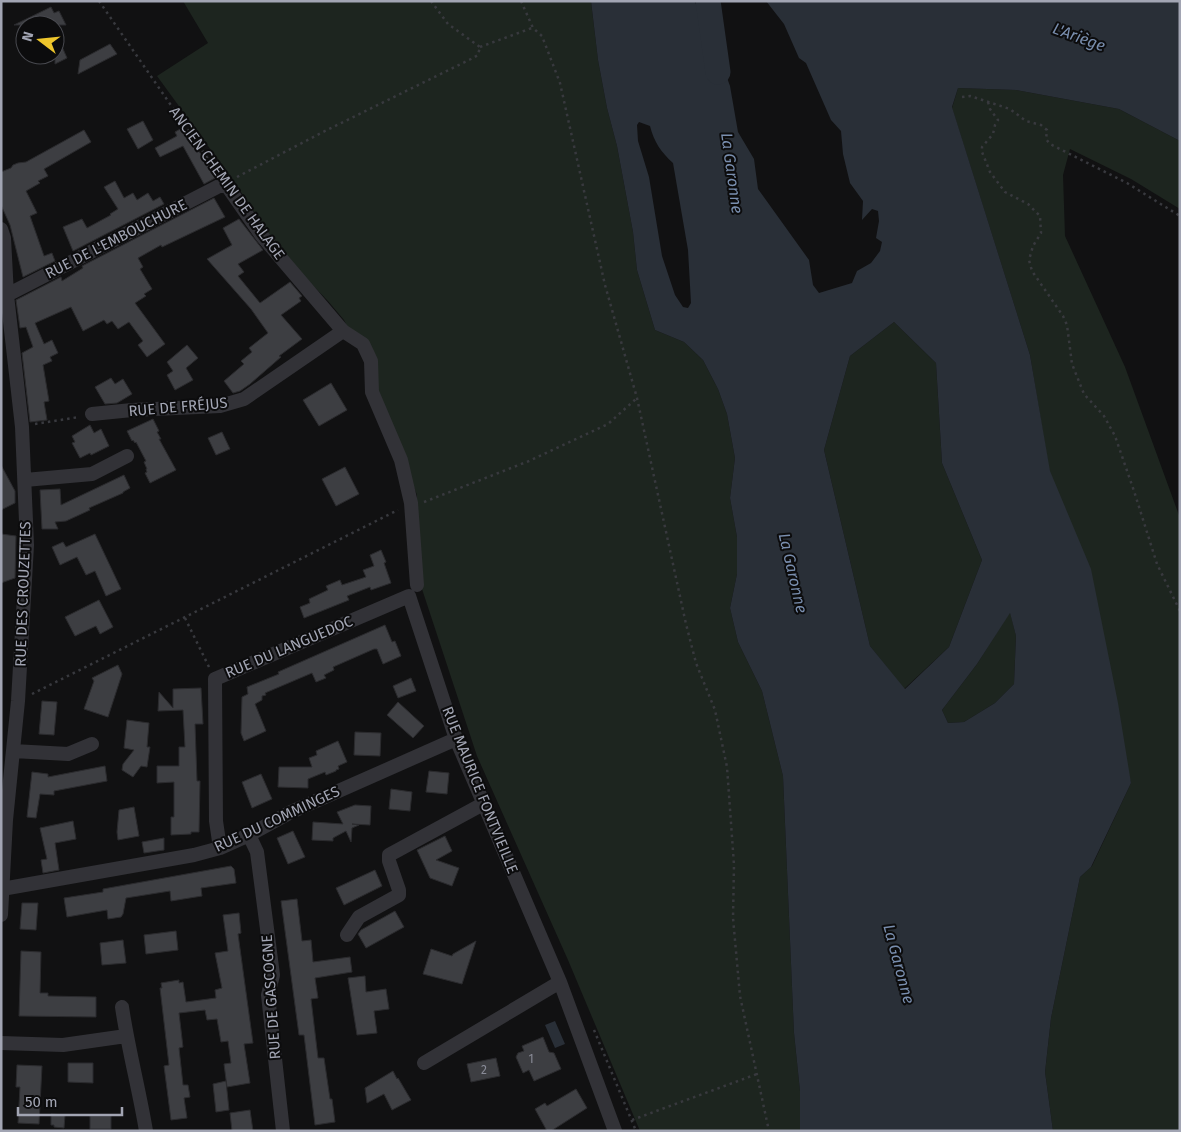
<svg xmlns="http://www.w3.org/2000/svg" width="1181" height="1132" viewBox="0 0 1181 1132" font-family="'Fira Sans',sans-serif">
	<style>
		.green { fill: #1d251f }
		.water { fill: #292f37; fill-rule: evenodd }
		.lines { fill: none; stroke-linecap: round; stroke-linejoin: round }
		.river { stroke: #292f37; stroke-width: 25 }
		.building { fill: #3d3e42; stroke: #2b2b2e }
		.path { stroke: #38393e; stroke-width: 2.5; stroke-dasharray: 2.5 4; stroke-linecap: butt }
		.minor { stroke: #323237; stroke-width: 14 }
		.labels { text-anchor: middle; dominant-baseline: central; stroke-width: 4; stroke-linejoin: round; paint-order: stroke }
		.number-label { font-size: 12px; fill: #898b97 }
		.street-label { font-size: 15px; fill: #a2a5b3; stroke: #0c0c0d }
		.water-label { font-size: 16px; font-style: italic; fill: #798eae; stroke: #0c0c0d }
	</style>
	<rect width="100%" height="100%" fill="#111112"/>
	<!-- green -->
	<path class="green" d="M183 1H591L598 60 607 108 617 146 633 232 637 270 655 330 684 342 703 360 718 389 727 414 735 458 730 498 737 537V574L730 608 738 642 762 691 783 776 794 1033 800 1091V1131H640L568 960 477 756 422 589 417 527V495L361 354 344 320 328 301 292 264 268 233 235 183 157 76 208 43Z
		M958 88 1016 90 1119 109 1180 141V209L1131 179 1070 149 1063 175 1065 236 1125 367 1180 518V1131H1053L1045 1072 1051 1018 1080 877 1092 866 1131 783 1049 469 1030 355 952 108Z
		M894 322 936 363 942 463 982 560 949 647 904 689 870 646 824 450 850 356Z
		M1010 612 1016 636 1014 684 995 703 964 722 948 723 942 710 977 664Z"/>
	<!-- water -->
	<path class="water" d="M591 1H694L705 17 730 86 738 132 754 159 758 189 809 260 813 285 819 293 852 283 857 271 871 263 880 251 882 242 876 238 879 221 878 211 872 209 862 220 863 201 850 183 843 154 841 131 831 120 806 63 799 58 784 24 766 1 1180 2V141L1119 109 1016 90 958 88 952 107 1030 355 1050 471 1091 569 1118 703 1131 783 1091 867 1080 877 1051 1018 1045 1072 1053 1131H800V1091L794 1033 783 776 762 691 738 642 730 608 737 574V537L730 498 735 458 727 414 718 389 703 360 684 342 655 330 637 270 633 232 617 146 607 108 598 60ZM639 122 650 126C654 142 661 152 673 163L688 250 691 303 688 308 683 307 675 295 662 256 649 177 638 141 637 125ZM894 322 936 363 942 463 982 560 949 647 905 689 870 646 824 450 850 356ZM1010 613 1016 636 1014 684 995 703 964 722 948 723 942 710 977 664Z
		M555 1021 565 1044 555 1048 545 1025Z"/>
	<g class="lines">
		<!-- river -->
		<path class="river" d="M708 1 718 72"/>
	</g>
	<!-- building -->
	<path class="building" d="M51 7 54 13 59 11 66 25H14Z
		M55 31 67 58 55 64Z
		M110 44 117 54 78 74 80 60Z
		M143 121 153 140 138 149 127 129Z
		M182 128 211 168 217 177 204 184 183 146 160 157 155 148 177 136 175 132Z
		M84 130 91 142 44 169 48 176 38 181 40 183 26 191 37 213 30 216 44 256 52 253 55 261 23 277 10 225 1 205V172L11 168 13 165 18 163 26 162Z
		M115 181 124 198 133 193 137 200 148 193 153 201 160 197 164 204 73 251 63 227 82 219 87 228 111 215 110 214 118 209 104 187Z
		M214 198 225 217 162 247 161 245 138 258 143 267 140 269 152 289 144 294 146 296 135 303 165 344 147 357 138 345 143 341 129 322 118 329 112 321 107 324 104 320 83 331 71 307 35 323 44 344 52 340 58 353 50 357 52 361 43 365 49 401 44 402 47 420 30 422 22 353 33 347 26 327 20 328 16 300 61 277 62 281 83 268 82 266Z
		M239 219 263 250 238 264 244 272 238 276 260 303 290 282 302 296 299 298 301 301 281 315 302 339 279 356 281 357 250 384 240 391 233 393 224 381 244 364 241 361 252 352 249 348 268 333 251 309 207 259 232 245 223 228Z
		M187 345 198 358 186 368 193 380 175 390 167 375 173 371 167 362Z
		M111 378 115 384 123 379 132 394 117 403 105 404 95 387Z
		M331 383 347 410 319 426 303 400Z
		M153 419 159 431 157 432 161 439H159L176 470 150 483 145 473 147 472 146 469H147L144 462 146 461 136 442 135 443 133 440 132 441 127 431Z
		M90 425 94 433 101 429 109 446 91 455 90 453 80 458 72 443 75 442 72 436Z
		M222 432 230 449 216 455 208 438Z
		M1 465 15 491V503L1 510Z
		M345 467 359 494 336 506 322 479Z
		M124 475 130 488 123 492V493L89 508 90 510 66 521 55 522 58 529H42L40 490 60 489 61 505Z
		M1 534 16 536 15 578 1 583Z
		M95 534 121 589 106 596 95 571 86 575 77 557 60 565 52 547 63 542 66 547Z
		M381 550 386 562 384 563 391 583 371 590 370 587 347 596 349 600 304 618 300 607 310 603 309 599 328 590 326 586 340 580 342 585 366 577 363 570 374 566 370 555Z
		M99 600 113 627 100 634 96 626 75 636 65 617Z
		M385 625 392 642 395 641 401 656 383 664 377 649H374L333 667 334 670 324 675 326 678 316 682 312 673 265 693 266 695 262 696V700L255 704 266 731 244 741 241 733 242 697 248 694 247 687 279 674 278 672Z
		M118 665 122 674 108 717 84 709 94 681 92 678Z
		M411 678 416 691 398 698 393 686Z
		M201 688 203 724H195L197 781H200L199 832H191V834L171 835V817H174V782L157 783V766H179V747H185L183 710 158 711 159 692 173 708V689Z
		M42 701 57 702 54 735 39 734Z
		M398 702 424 726 413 738 387 715Z
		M127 720 149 723 147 747H150L147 767 141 766 133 777 122 770 123 764 134 750 124 748Z
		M355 732 381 733 380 756 354 755Z
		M338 741 347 762 338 766 339 769 336 770V771L326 775 325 772 308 779V788L278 787 279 767H312L309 758 317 755 316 751Z
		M105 766 107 781 54 791V795L40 794 36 818 27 817 32 772 48 774V777Z
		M429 771 449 773 447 794 426 792Z
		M261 774 272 799 252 808 242 782Z
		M391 789 412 792 410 811 389 809Z
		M355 805 371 806 370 825 352 824 359 825 352 828 351 842 346 831 333 838V841L312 840 313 822 343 824 337 812Z
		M134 807 139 836 118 840 117 832 119 810Z
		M73 821 76 839 55 843 59 870 43 873 41 860 47 859 40 828Z
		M293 831 305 857 288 864 277 838Z
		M445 836 452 851 436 860 459 868 452 886 430 878 417 850Z
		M164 838V850L144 853 142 842Z
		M231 866 234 869 236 883 201 888 202 896 171 901 170 891 126 898 123 914 121 917 108 919 107 910 67 917 64 898 103 892V889Z
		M375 870 382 886 344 905 336 888Z
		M297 899 302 941 311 940 313 962 350 957 352 972 315 978 318 998 311 999 318 1058H324L330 1099H332L335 1122 315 1125 304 1035H299L281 901Z
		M22 903H38L36 930 20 929Z
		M395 911 404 927 366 948 358 934 361 930Z
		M239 913 241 933 238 934 253 1043 244 1044 250 1083 227 1087 224 1064 231 1063 228 1041 221 1042 217 1019 207 1020 205 1010 179 1013 183 1047 179 1048 183 1085H188L190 1097 184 1098 187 1118 171 1120 164 1066 169 1065 160 988H162L161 983 179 980V983L183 982 186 1002 216 998 215 990 222 988 215 953 228 951 223 915Z
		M176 931 178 950 146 954 144 935Z
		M123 940 126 963 102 965 100 943Z
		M476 941 462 984 423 974 431 949 452 956 453 954Z
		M21 951 41 952 40 993H48V996L96 997V1017L19 1016Z
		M365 976 366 992 386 989 389 1009 374 1011 377 1033 357 1035 348 978Z
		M543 1037 549 1052 554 1053 561 1069 534 1081 529 1070 523 1073 516 1057 518 1053 524 1051 522 1046Z
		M496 1058 500 1076 471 1082 467 1064Z
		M68 1063H93V1083L68 1082Z
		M17 1065 42 1066 39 1124 18 1123 20 1087H16Z
		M393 1071 397 1079 398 1078 411 1100 392 1110 384 1094 367 1103 365 1088Z
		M226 1081 229 1110 216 1112 213 1084Z
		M576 1089 587 1108 551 1131H547L535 1109 545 1103 547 1106Z
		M250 1110 253 1131H232L230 1113Z
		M51 1114 65 1115 64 1128 54 1127V1125H51Z
		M90 1116H111V1129H90Z"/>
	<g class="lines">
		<!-- path -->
		<path class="path" d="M99 1 217 172
			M431 1 448 24 480 47
			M521 1 533 28 542 36 560 83 605 285 637 398 686 624 696 663 715 710 727 767 734 865 733 918 740 996 769 1131
			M480 47 532 28
			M962 97 970 96 1010 109 1026 121 1041 125 1047 130 1046 139 1050 144 1127 183 1180 216
			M988 102 990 109 998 120 995 125 993 134 982 147V152L990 172 1005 192 1028 204 1040 216 1041 233 1033 246 1029 260 1032 271 1063 316 1067 325 1072 364 1084 394 1104 416 1115 436 1134 491 1157 564 1180 611
			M237 177 321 133 471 59 478 55 480 47
			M35 424 79 417
			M424 502 529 461 608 424 637 398
			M185 618 210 669
			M32 694 398 510
			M594 1030 636 1131
			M632 1120 757 1074"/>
		<!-- minor -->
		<path class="minor" d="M1 229 4 238 7 295 22 427 27 545 18 701 6 820 1 915
			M7 295 225 183 262 236 343 331 363 344 371 361 372 392 401 460 411 503 417 585
			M92 414 132 410 220 406 244 399 343 331
			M25 480 92 474 127 456
			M13 751 68 754 92 744
			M249 835 257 852 273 975 268 995 283 1131
			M220 848 216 821 215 679 409 596 456 739 560 982 615 1131
			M2 889 194 855 220 848 249 835 291 812 456 739
			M347 935 359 917 399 895V890L389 861V855L483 804
			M122 1007C128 1048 139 1089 146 1131
			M1 1043 63 1045 126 1036
			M424 1063 560 982"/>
	</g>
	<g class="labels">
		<!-- number labels -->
		<g class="number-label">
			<text x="531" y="1059">1</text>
			<text x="484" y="1070">2</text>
		</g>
		<!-- street labels -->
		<g class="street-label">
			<text transform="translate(227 183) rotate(54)">ANCIEN CHEMIN DE HALAGE</text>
			<text transform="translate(116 239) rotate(-27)">RUE DE L'EMBOUCHURE</text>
			<text transform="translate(178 407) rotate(-5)">RUE DE FRÉJUS</text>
			<text transform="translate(23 594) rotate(-88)">RUE DES CROUZETTES</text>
			<text transform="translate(289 647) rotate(-23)">RUE DU LANGUEDOC</text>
			<text transform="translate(480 790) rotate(68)">RUE MAURICE FONTVIEILLE</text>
			<text transform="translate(277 819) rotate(-25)">RUE DU COMMINGES</text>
			<text transform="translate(271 997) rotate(-94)">RUE DE GASCOGNE</text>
		</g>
		<!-- water labels -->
		<g class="water-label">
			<text transform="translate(1079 37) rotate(20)">L'Ariège</text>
			<text transform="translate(732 173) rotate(82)">La Garonne</text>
			<text transform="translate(793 573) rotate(77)">La Garonne</text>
			<text transform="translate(899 964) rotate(75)">La Garonne</text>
		</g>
	</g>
	<!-- border -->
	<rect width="1181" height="1132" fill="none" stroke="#a2a5b3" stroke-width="5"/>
	<!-- north arrow -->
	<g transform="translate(40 40) rotate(286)"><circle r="24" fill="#0c0c0d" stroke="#48494f"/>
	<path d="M0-4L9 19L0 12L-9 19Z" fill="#eec62c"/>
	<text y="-8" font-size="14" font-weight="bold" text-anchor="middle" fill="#a2a5b3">N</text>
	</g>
	<!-- scale -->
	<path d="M18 1107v8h104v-8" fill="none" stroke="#a2a5b3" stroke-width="2.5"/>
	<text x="25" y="1107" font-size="15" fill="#a2a5b3" stroke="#0c0c0d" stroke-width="4" paint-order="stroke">50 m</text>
</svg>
